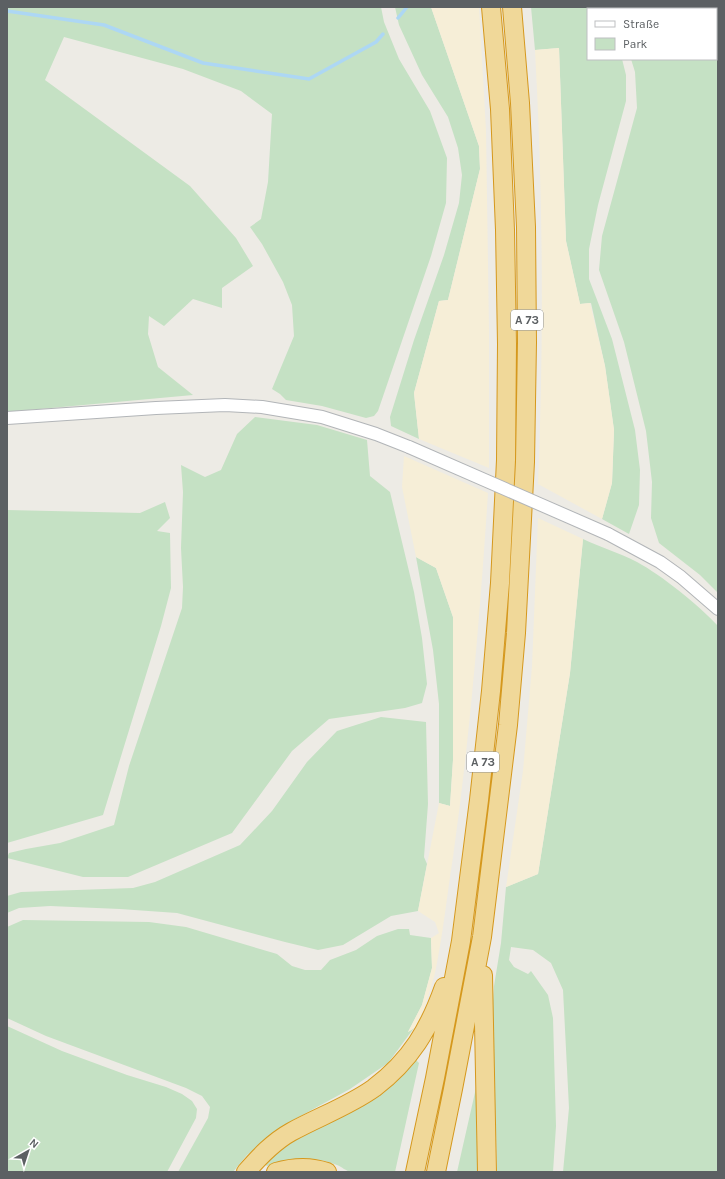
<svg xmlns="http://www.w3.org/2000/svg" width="725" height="1179" viewBox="0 0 725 1179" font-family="Karla,sans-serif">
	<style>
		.green { fill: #c5e1c4 }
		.sand { fill: #f6eed7 }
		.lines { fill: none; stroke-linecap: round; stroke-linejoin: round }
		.stream { stroke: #add7f4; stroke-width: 3.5 }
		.tertiary-casing { stroke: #b2b5b8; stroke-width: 14 }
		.motorway-casing { stroke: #d5981d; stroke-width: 20 }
		.tertiary { stroke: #fff; stroke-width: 12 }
		.motorway { stroke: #f0d899; stroke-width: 18 }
		.tertiary-bridge-casing { stroke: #b2b5b8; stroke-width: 14; stroke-linecap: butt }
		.tertiary-bridge { stroke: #fff; stroke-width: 12 }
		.labels { text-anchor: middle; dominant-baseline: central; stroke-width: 3; stroke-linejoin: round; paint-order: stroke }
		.shield { fill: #fff; stroke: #8d9092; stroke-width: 1 }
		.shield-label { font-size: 12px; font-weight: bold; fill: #5c6063 }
	</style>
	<rect width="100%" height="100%" fill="#edebe5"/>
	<!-- green -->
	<path class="green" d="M7 7H381L384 22 399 59 430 111 447 158 446 203 431 256 378 411 374 416 366 418 322 406 286 400 280 394 272 389 294 336 292 305 283 282 262 244 250 227 261 219 268 182 272 114 241 91 183 69 64 37 45 80 190 186 236 238 253 266 222 288V308L193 299 164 326 149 316 148 334 158 367 193 395 7 412Z
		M395 7H431L479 146 480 169 448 300 439 301 414 393 419 439 391 426 390 417 414 340 444 255 459 203 462 175 458 148 448 117 422 75 399 25Z
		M531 7H601V9H588V59H622L626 75V101L598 205 589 249V279L612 339 635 430 640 470 639 505 629 534 602 519 612 483 614 430 605 366 591 303 580 304 566 241 559 48 535 50Z
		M614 7H718V593L700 575 659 543 651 518 652 482 646 431 624 342 599 270 602 236 637 108 635 72 631 59H716V9H614Z
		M255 417 317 425 367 440 370 476 390 492 414 592 422 638 427 684 422 703 405 708 329 719 292 751 232 833 128 877H83L7 858 9 853 26 849 60 843 114 825 129 766 182 608 183 587 181 548 183 492 181 465 205 477 221 470 237 434Z
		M165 502 170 518 157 531 170 533 171 588 161 626 103 815 7 843V510L140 513Z
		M583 539C600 547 620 553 637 562 661 575 699 605 718 626V1172H563L569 1108 563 990 551 963 533 950 511 947 509 960 514 967 528 974 531 971 548 995 553 1018 556 1126 553 1172H497L496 1128 491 1030 494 986 501 943 506 887 538 874 570 673Z
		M416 557 436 568 453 617V760L450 806 439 803V704L433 650Z
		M381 717 426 722 428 804 424 857 427 864 418 911 391 916 343 945 318 950 285 942 177 913 120 909 50 906 19 908 7 913V896L21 892 133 888 155 882 240 845 272 811 307 762 337 731Z
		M23 920 149 922 186 927 277 954 292 966 305 970H321L330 960 356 950 377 936 398 929H409L410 935 431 938 432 968 422 1005 408 1032 414 1028 388 1063 350 1089 295 1119 268 1138 247 1155 233 1172H178L208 1118 210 1107 202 1096 186 1088 46 1036 7 1018V927Z
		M7 1026 62 1051 127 1075 166 1087 182 1094 192 1101 197 1109 196 1118 167 1172H7Z
		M416 1060 419 1063 395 1172C381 1172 365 1174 351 1172 346 1171 342 1167 337 1165 312 1155 292 1158 267 1166L264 1164 290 1143 347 1113 403 1072Z
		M476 1088 479 1172H457Z"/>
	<!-- sand -->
	<path class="sand" d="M431 7H479L486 130 489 331V468L419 439 414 393 439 301 448 300 480 169 479 146Z
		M559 48 566 241 580 304 590 303 605 366 614 430 612 483 602 519 538 484C544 340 543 194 535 50Z
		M404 456 488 493C480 615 470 736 453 857 447 895 443 935 435 973 432 985 422 1018 415 1027 413 1029 410 1031 408 1032L422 1005 432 968 431 938 439 933 435 922 418 911 439 803 450 806 453 760V617L436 568 416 557 402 487Z
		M538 518 583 539 570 673 538 874 506 887 523 771 532 666Z"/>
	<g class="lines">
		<!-- stream -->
		<path class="stream" d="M7 11 104 25 203 63 309 79 376 42 383 34
			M398 18 407 7"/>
		<defs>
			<path id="tertiary" d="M7 418 156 408 225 405 262 407 322 417 376 434 409 447
				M608 534 660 562 681 577 718 609"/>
			<path id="motorway" d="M483 975 487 1172
				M246 1172C259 1157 273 1142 291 1132 318 1117 349 1106 374 1088 411 1060 429 1029 444 987
				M276 1172C293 1167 310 1166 327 1172
				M415 1172 435 1078 461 941 479 800 491 691 500 583 506 460 507 344 505 230 500 109 491 7
				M436 1172 453 1089 482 937 508 725 516 633 525 462 527 342 526 227 520 103 512 7"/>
		</defs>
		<!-- tertiary casing -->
		<use href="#tertiary" class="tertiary-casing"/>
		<!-- motorway casing -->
		<use href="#motorway" class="motorway-casing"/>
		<!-- tertiary -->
		<use href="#tertiary" class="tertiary"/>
		<!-- motorway -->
		<use href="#motorway" class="motorway"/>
		<defs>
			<path id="tertiary-bridge" d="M409 447 608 534"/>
		</defs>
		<!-- tertiary-bridge casing -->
		<use href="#tertiary-bridge" class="tertiary-bridge-casing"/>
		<!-- tertiary-bridge -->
		<use href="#tertiary-bridge" class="tertiary-bridge"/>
	</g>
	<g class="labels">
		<!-- shield labels -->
		<g class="shield">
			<rect x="511" y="310" width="32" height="20" rx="3"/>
			<rect x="467" y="752" width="32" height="20" rx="3"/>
		</g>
		<g class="shield-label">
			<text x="527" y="320">A 73</text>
			<text x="483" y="762">A 73</text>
		</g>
	</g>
	<!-- border -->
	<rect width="725" height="1179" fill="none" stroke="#5c6063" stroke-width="16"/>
	<!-- legend -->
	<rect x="587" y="8" width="130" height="52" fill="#ffffff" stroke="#bebfc1"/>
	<rect x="595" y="21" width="20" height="6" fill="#ffffff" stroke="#bebfc1"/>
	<text x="623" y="28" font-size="12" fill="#5c6063">Straße</text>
	<rect x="595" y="38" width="20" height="12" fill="#c5e1c4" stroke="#bebfc1"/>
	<text x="623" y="48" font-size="12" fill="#5c6063">Park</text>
	<!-- north arrow -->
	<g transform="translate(28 1151) rotate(39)" stroke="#ffffff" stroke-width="3" paint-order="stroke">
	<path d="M0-3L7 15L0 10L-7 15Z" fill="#5c6063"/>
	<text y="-6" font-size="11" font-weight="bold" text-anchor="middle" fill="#5c6063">N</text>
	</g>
</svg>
